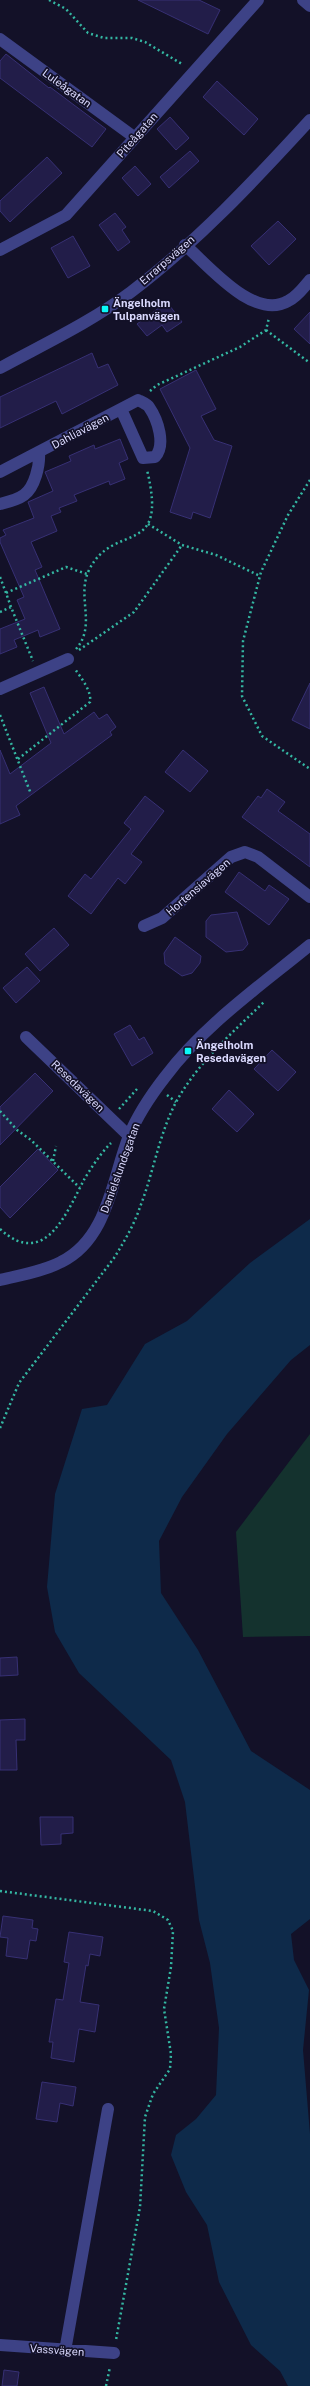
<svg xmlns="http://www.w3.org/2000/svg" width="310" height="2386" viewBox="0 0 310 2386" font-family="'Public Sans',sans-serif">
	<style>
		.green { fill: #14322e }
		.water { fill: #0e2a4a }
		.building { fill: #221d49; stroke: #373074 }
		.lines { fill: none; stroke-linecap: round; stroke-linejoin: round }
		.path { stroke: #34b7a2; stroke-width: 2.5; stroke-dasharray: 2 3; stroke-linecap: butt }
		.minor { stroke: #3d4286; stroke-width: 12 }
		.poi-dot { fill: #0bf8f8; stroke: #131128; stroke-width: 1.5 }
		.labels { text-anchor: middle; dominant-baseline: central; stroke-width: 3.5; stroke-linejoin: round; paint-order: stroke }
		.street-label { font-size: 11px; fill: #dad9fe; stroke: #131128 }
		.poi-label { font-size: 11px; font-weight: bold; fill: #dad9fe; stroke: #131128; text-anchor: start }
	</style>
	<rect width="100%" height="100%" fill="#131128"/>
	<!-- green -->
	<path class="green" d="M310 1434V1636L243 1637 236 1532Z"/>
	<!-- water -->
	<path class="water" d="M310 1219V1345L291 1360 227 1434 182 1497 159 1541 161 1593 198 1650 251 1751 310 1790V1919L291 1934 294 1960 309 1990 303 2050 310 2134V2386H288L280 2371 251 2345 219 2282 207 2225 186 2192 171 2155 176 2135 196 2119 216 2095 219 2028 210 1963 199 1920 185 1802 171 1760 79 1673 55 1632 47 1587 55 1494 82 1409 107 1405 145 1344 187 1321 250 1263Z"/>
	<!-- building -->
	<path class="building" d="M138 0H199L220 10 208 34Z
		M6 54 49 88 50 87 106 129 92 147 0 78V61Z
		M217 81 258 119 244 135 203 97Z
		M170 117 189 138 176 150 157 129Z
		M190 151 199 161 169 188 160 177Z
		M47 157 62 173 10 222 0 211V201Z
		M135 166 151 184 138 196 122 178Z
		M115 213 126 227 122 230 130 242 118 251 99 225Z
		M278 221 296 239 269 265 251 246Z
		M73 236 90 266 68 278 51 248Z
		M167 302 182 322 167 332 162 325 147 336 137 324Z
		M310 312V344L294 329Z
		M92 353 98 368 108 364 118 385 62 414 56 401 0 428V397Z
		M196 370 216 409 201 416 214 440 232 446 210 518 193 512 191 519 170 512 190 448 160 389Z
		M120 439 128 459 119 463 125 479 110 485 109 481 74 495 77 501 59 508 61 512 51 516 57 531 31 542 42 567 35 570 60 629 40 637 38 630 14 640 17 647 0 654V629L25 619 17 600 24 597 0 542V538L6 535 3 530 34 518 28 502 53 491 45 472 71 461 69 456 94 445 95 449Z
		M310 683V729L292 720Z
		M44 687 64 734 94 712 99 719 107 714 116 727 110 732 112 735 16 806 20 815 0 824V750L10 774 51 743 30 693Z
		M183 750 208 771 190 792 165 772Z
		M267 789 285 802 278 811 310 834V867L242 817 258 796 261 798Z
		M145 796 164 811 131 854 142 862 125 884 118 878 91 914 68 896 85 874 91 879 131 829 124 823Z
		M239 872 265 891 269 885 289 899 269 925 225 892Z
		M237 912 248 944 243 950 226 952 206 937V921L211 915Z
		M54 928 69 945 40 971 25 954Z
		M175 937 201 956 200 963 192 973 182 976 165 964 164 953Z
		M27 967 40 981 16 1003 3 988Z
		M130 1025 139 1040 144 1037 153 1053 132 1066 114 1034Z
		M272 1050 296 1072 278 1091 254 1069Z
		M35 1073 53 1091 0 1145V1107Z
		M229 1090 254 1114 237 1132 212 1109Z
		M38 1149 58 1170 10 1218 0 1207V1187Z
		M17 1657 18 1675 0 1676V1658Z
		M25 1719V1740H16L17 1770H0V1720Z
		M40 1817H73V1833L61 1834V1844L41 1845Z
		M3 1916 33 1920 32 1928 38 1929 36 1941 30 1940 27 1959 6 1956 8 1938 0 1937Z
		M69 1932 103 1937 100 1956 90 1954 88 1966 86 1965 80 2002 99 2005 95 2032 79 2029 74 2062 51 2058 53 2042H49L56 1999 63 2000 69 1963 64 1962Z
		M42 2082 76 2087 73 2106 60 2103 57 2122 36 2119Z
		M4 2370 19 2372 17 2386H2Z"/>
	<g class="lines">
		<!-- path -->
		<path class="path" d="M49 0 66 9 88 33 104 38H132L145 42 182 64
			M266 330 310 363
			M150 391 157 385 240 347 266 330 269 318
			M310 480 288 515 261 572 243 641 242 696 262 736 310 769
			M148 524 182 545 216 555 260 576
			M0 577 6 593
			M11 607 6 593 66 567 87 574
			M0 612 11 607 33 661
			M76 649C97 625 76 597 89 570 114 520 169 560 147 470
			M79 650 134 612 182 545
			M0 715 31 794
			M18 759 90 702C92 691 81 678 75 669
			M167 1095 176 1102
			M119 1109 137 1089
			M0 1111 17 1130 31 1140 80 1188
			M53 1161 56 1146
			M0 1229C46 1271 68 1209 85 1178 93 1165 101 1153 111 1143
			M0 1428 19 1383 114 1258C124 1242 134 1225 140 1207 153 1174 158 1139 174 1106 195 1065 232 1033 265 1001
			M0 1891 153 1911 168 1920 173 1931 171 1967 164 2009 171 2054 170 2069 153 2094 145 2117 140 2207 116 2340
			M106 2386 110 2367"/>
		<!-- minor -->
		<path class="minor" d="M303 0 310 6
			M0 39 134 137
			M185 245C209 266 254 321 288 301 297 297 304 287 310 280
			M0 250 66 215 258 0
			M0 368C44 344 91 322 131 292 197 242 255 180 310 120
			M0 472 138 400C142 402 147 404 149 407 158 420 166 445 155 457L143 458 121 409
			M0 504C8 502 17 500 24 495 35 487 40 465 39 452
			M0 689 68 659
			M144 926 162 918 231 857 245 852 258 857 310 897
			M26 1037 129 1136
			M0 1280C20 1275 42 1272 61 1262 108 1239 112 1179 129 1136 138 1114 151 1095 165 1077 204 1025 260 986 310 945
			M0 2345 114 2353
			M65 2351 108 2109"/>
	</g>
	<!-- markers -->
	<g class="poi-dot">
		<rect x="101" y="305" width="8" height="8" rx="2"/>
		<rect x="184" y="1047" width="8" height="8" rx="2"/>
	</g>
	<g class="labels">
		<!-- street labels -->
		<g class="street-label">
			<text transform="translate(67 88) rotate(36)">Luleågatan</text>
			<text transform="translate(137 135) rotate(-49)">Piteågatan</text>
			<text transform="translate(167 260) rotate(-41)">Errarpsvägen</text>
			<text transform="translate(80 431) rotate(-28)">Dahliavägen</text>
			<text transform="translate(198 887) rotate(-41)">Hortensiavägen</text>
			<text transform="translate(78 1086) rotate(44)">Resedavägen</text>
			<text transform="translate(120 1168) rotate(-70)">Danielslundsgatan</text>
			<text transform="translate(57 2350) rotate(4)">Vassvägen</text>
		</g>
		<!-- poi labels -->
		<g class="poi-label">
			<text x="113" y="303">Ängelholm<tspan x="113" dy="13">Tulpanvägen</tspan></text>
			<text x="196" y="1045">Ängelholm<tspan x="196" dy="13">Resedavägen</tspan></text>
		</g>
	</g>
</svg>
